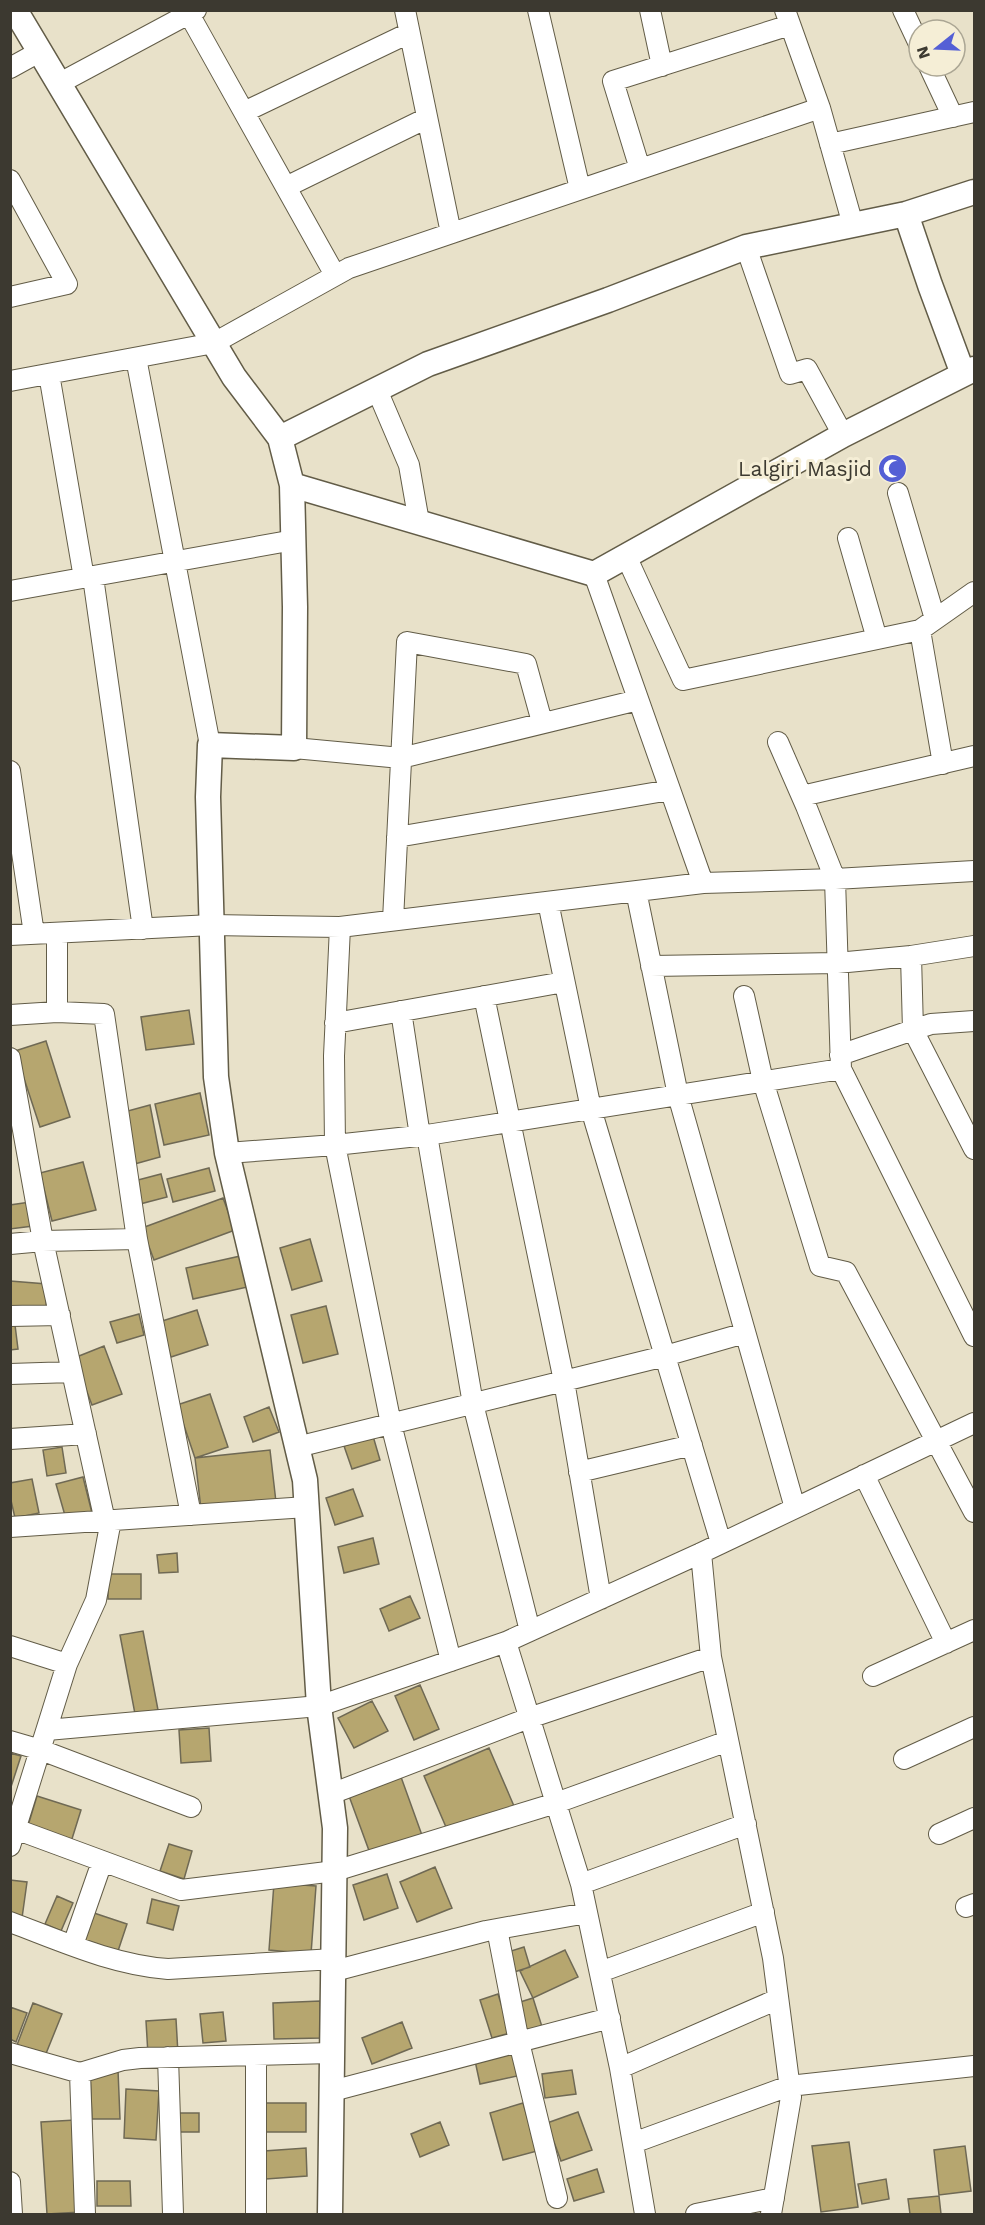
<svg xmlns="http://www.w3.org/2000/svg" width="985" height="2225" viewBox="0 0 985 2225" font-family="'Work Sans',sans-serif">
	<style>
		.building { fill: #b6a66f; stroke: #6f6954; stroke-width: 1.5 }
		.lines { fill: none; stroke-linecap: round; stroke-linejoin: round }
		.minor-casing { stroke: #625c47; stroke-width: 22 }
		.tertiary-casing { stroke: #625c47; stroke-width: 27 }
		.minor { stroke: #fff; stroke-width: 20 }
		.tertiary { stroke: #fff; stroke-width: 24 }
		.labels { text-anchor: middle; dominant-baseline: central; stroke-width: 6; stroke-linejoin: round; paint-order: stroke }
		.poi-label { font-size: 21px; fill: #3c3930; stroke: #f5eed6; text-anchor: end }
	</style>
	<rect width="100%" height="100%" fill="#e8e1c9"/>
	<!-- building -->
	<path class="building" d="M189 1010 194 1044 146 1050 141 1017Z
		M46 1041 70 1117 40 1127 15 1051Z
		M200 1093 209 1135 164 1145 155 1104Z
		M150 1105 160 1157 131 1165 124 1112Z
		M83 1162 96 1210 52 1221 40 1173Z
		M209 1168 215 1191 173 1202 167 1179Z
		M161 1174 167 1197 140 1204 134 1181Z
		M223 1198 235 1230 154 1260 142 1228Z
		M30 1202 33 1226 10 1229V1205Z
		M310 1239 322 1281 292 1290 280 1248Z
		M245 1255 252 1286 193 1299 186 1268Z
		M10 1281 47 1284 46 1309 10 1306Z
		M326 1306 338 1354 303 1363 291 1315Z
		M197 1310 208 1345 171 1357 159 1322Z
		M139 1314 144 1335 117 1343 110 1322Z
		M10 1325H15L18 1349 10 1350Z
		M104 1346 122 1394 92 1405 74 1358Z
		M210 1394 228 1447 195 1458 177 1405Z
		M269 1407 279 1432 253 1442 244 1417Z
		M373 1436 380 1460 352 1469 344 1446Z
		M62 1447 66 1473 47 1476 43 1450Z
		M270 1450 276 1502 201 1509 195 1458Z
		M83 1477 92 1513 66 1519 56 1484Z
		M32 1479 39 1513 15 1518 10 1496V1483Z
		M353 1489 363 1516 335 1525 326 1498Z
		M373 1538 379 1564 344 1573 338 1547Z
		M177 1553 178 1572 159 1573 157 1555Z
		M108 1574H141V1599H108Z
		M410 1596 420 1618 389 1631 380 1609Z
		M143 1631 158 1710 135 1714 120 1635Z
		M420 1685 439 1729 414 1740 395 1696Z
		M372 1701 388 1731 354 1748 338 1718Z
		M209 1728 211 1761 181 1763 179 1730Z
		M489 1748 514 1806 449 1834 424 1776Z
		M10 1753 21 1756 10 1790Z
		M401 1777 423 1838 371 1856 349 1796Z
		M37 1796 81 1810 71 1842 27 1829Z
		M169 1844 192 1851 184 1879 160 1871Z
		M435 1867 452 1908 417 1922 400 1882Z
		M387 1874 398 1908 364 1920 353 1885Z
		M10 1880 27 1882 22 1918 10 1916Z
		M274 1883 316 1886 311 1954 269 1950Z
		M57 1896 73 1903 61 1931 45 1924Z
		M152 1899 179 1906 173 1930 147 1923Z
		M94 1913 127 1924 117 1954 84 1942Z
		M524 1947 530 1967 511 1973 505 1953Z
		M565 1950 578 1977 533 1998 520 1971Z
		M498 1994 510 2033 492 2038 480 2000Z
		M533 1998 543 2030 528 2035 517 2003Z
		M320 2001 321 2038 274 2039 273 2003Z
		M33 2003 62 2014 45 2056 17 2045Z
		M10 2007 27 2013 16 2042 10 2039Z
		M223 2012 226 2041 203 2043 200 2014Z
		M176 2019 178 2054 148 2055 146 2021Z
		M402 2022 412 2048 372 2064 362 2038Z
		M511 2048 517 2076 480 2084 474 2056Z
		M118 2070 120 2119H92L90 2071Z
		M572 2070 576 2094 545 2098 542 2074Z
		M126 2089 159 2091 156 2140 124 2138Z
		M260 2103H306V2132H261Z
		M523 2103 537 2151 503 2160 490 2113Z
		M578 2112 592 2150 561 2161 547 2123Z
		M179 2113H199V2132H179Z
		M75 2120 81 2212 47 2214 41 2122Z
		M440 2122 449 2145 420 2157 411 2134Z
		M849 2142 858 2207 821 2212 812 2146Z
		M965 2146 971 2191 939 2195 934 2150Z
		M306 2148 307 2176 266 2179 264 2151Z
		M597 2169 604 2192 574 2201 567 2179Z
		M886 2179 889 2199 862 2204 858 2184Z
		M97 2181H130L131 2206H97Z
		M939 2196 941 2214H910L908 2199Z"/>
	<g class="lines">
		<defs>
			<path id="minor" d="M405 10 451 233
				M538 10 580 189
				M650 10 662 66
				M785 10 820 108
				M903 10 919 44
				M189 14 335 275
				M929 66 953 117
				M10 68 39 52
				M58 84 196 10
				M244 112 409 33
				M830 144 974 112
				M640 169 613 81 790 25
				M10 180 67 284 10 297
				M286 187 427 118
				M746 247 790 374 807 369 843 435
				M136 358 210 745
				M49 374 84 578
				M10 381 214 343 349 268 820 108 853 225
				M377 390 409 465 419 522
				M898 493 935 619
				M848 538 877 639
				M626 556 683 680 920 630 974 592
				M594 574 703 883
				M93 577 143 929
				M10 591 294 540
				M920 630 943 764
				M778 742 806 806 835 879 841 1069 974 1336
				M294 748 401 758 638 700
				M10 771 34 934
				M802 796 974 756
				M397 837 670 790
				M636 891 678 1095 795 1508
				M548 902 591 1109 721 1543
				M393 920 407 642 526 664 542 722
				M57 933V1012L104 1014 137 1239
				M10 935 212 925 340 927
				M974 946 911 956 913 1030 931 1024 974 1021
				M651 966 837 963 911 956
				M484 996 564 1381 601 1599
				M744 996 763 1081 820 1266 846 1272 974 1512
				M401 1011 420 1136
				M10 1015 57 1012
				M335 1023 564 982
				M840 1055 913 1030 974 1149
				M10 1058 43 1241 105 1521
				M427 1135 473 1404 530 1631
				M227 1153 335 1145 427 1135 841 1069
				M10 1244 43 1241 137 1239 191 1515
				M10 1316 60 1315
				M10 1374 72 1372
				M10 1439 86 1434
				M297 1447 665 1356 745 1333
				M579 1472 692 1445
				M864 1475 946 1643
				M10 1527 307 1507
				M701 1553 711 1657 773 1958 791 2097 771 2214
				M506 1642 581 1884 620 2068 778 1999
				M10 1646 67 1664 10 1846
				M451 1661 391 1424 335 1145 334 1056 340 927 703 883 835 879 974 871
				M67 1664 96 1600 111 1520
				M873 1676 974 1630
				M47 1730 319 1706 506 1642 701 1553 974 1423
				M10 1741 41 1750 191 1807
				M904 1759 974 1727
				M331 1794 529 1718 711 1657
				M10 1827 181 1890 335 1871 556 1803 728 1741
				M939 1834 974 1818
				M581 1884 746 1824
				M966 1907 974 1904
				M10 1922C61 1941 113 1965 168 1969L334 1959
				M497 1929 519 2042 557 2198
				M73 1945 102 1862
				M334 1971 486 1931 587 1913
				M600 1972 764 1912
				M10 2053 80 2073 85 2214
				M256 2055V2214
				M168 2057 173 2214
				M620 2068 645 2214
				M80 2073 123 2060 140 2058 332 2053
				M332 2091 610 2018
				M633 2143 789 2086 974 2066
				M10 2182 12 2214
				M696 2214 774 2198"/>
			<path id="tertiary" d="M15 10 234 377 280 438 292 485 295 607 294 748 210 745 208 797 216 1077 227 1153 305 1480 319 1706 335 1828 330 2214
				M906 214 930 285 963 374
				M280 438 428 364 608 300 746 247 906 214 974 192
				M292 485 594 574 843 435 974 369"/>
		</defs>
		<!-- minor casing -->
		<use href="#minor" class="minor-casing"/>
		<!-- tertiary casing -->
		<use href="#tertiary" class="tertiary-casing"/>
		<!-- minor -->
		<use href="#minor" class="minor"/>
		<!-- tertiary -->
		<use href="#tertiary" class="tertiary"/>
	</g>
	<!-- icons -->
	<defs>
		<symbol id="mosque-disc" viewBox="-11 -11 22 22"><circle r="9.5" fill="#545fd5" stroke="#f5eed6"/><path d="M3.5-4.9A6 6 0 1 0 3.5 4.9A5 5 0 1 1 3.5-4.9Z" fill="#fff"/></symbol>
	</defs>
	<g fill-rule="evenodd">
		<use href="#mosque-disc" x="876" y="452" width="33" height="33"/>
	</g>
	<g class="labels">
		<!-- poi labels -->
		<g class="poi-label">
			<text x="872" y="468">Lalgiri Masjid</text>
		</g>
	</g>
	<!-- border -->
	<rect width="985" height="2225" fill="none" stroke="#3c3930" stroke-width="24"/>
	<!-- north arrow -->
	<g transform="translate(937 48) rotate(252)"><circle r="28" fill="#f5eed6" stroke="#aba694" stroke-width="1.5"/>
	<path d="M0-4.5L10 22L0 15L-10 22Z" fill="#545fd5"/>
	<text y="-9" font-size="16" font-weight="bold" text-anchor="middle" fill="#3c3930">N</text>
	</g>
</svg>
